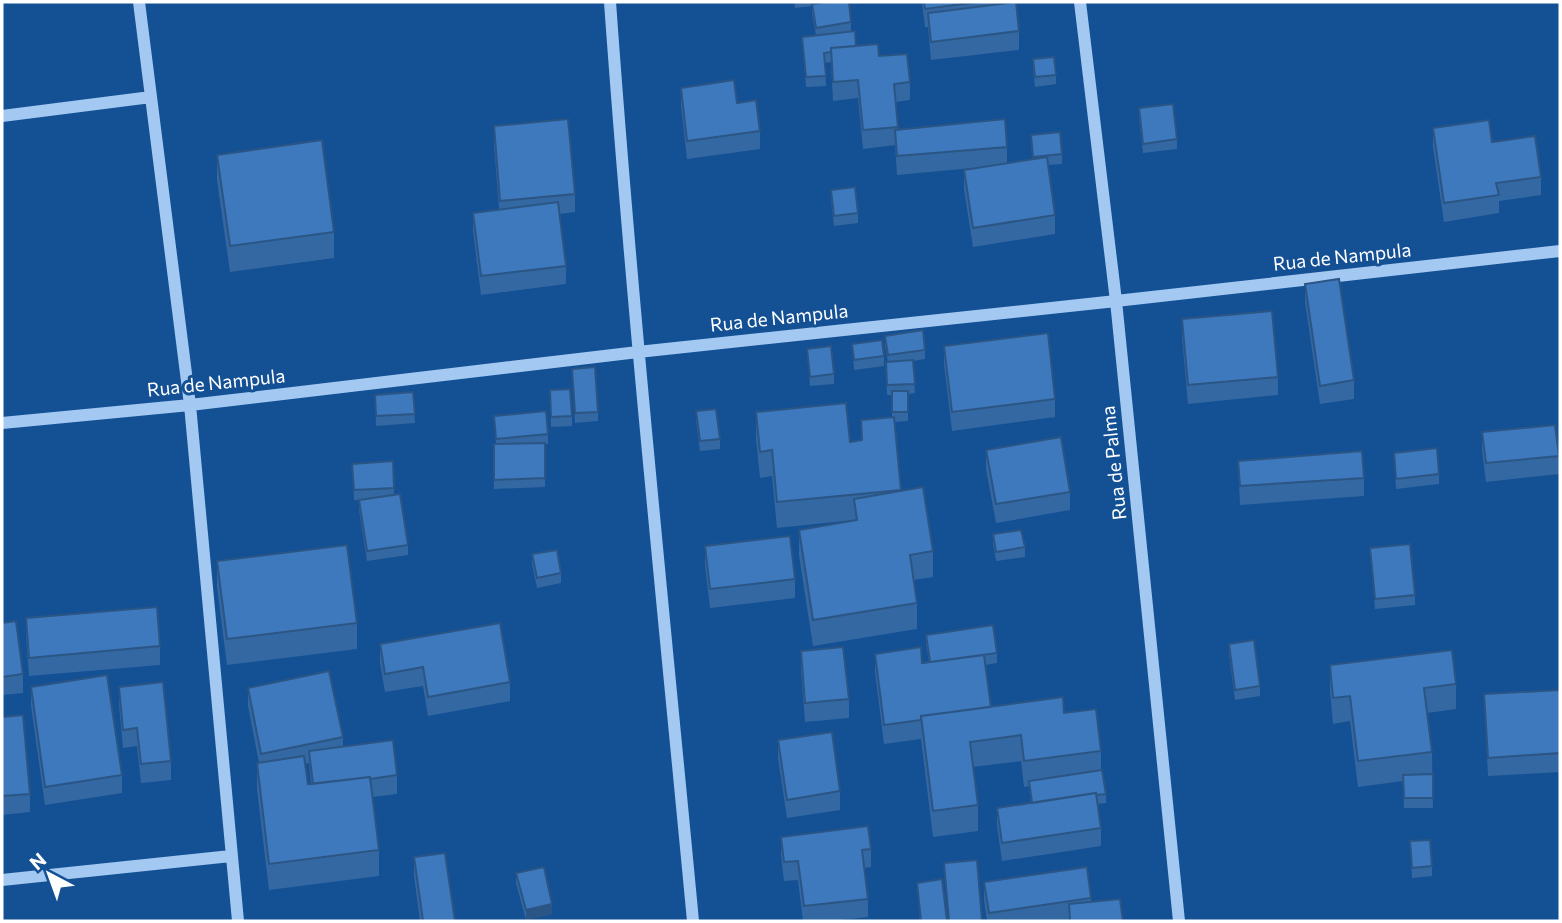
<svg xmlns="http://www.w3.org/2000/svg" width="1562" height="923" viewBox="0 0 1562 923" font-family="Commissioner,sans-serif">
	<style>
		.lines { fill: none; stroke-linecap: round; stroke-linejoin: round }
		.minor { stroke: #a3c9f2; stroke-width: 12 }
		.wall { fill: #3468a2; fill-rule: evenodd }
		.shaded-wall { fill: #2b5584 }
		.building { fill: #3d79bc; stroke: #2b5584; stroke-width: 2 }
		.labels { text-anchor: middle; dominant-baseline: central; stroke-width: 6; stroke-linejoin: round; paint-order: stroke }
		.street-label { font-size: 19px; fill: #fff; stroke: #145094 }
	</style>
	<rect width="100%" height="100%" fill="#145094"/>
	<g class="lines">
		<!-- minor -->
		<path class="minor" d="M139 2 190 405 238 921
			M610 2C632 309 664 615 693 921
			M1080 2 1116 301 1179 921
			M2 116 151 97
			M2 423 190 405 638 352 1116 301 1560 251
			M2 880 231 856"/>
	</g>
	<!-- wall -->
	<path class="wall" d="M794 2H849L851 22V31L856 46 879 56 910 82V100L896 102 898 129 1007 147V163L1032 159 1031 135 1062 154V164L1048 165 1055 215V234L973 247 964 189V170L983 167 897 175 895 145 863 149 858 98 833 101 831 62 825 63 826 86 806 87 802 37 816 35 812 14V6L795 8Z
		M852 2H874L853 4Z
		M922 2H1016L1019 31V50L931 60 928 27H925Z
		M1033 59 1056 75V84L1035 87 1033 69Z
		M681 88 737 103 760 131V149L687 159 681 106Z
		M1139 108 1177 139V149L1143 153 1139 117Z
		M494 126 575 194V212L559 214 566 266V284L481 295 473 231V213L499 209 494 145Z
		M1433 128 1492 142 1541 177V195L1499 201V213L1444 222 1433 147Z
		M217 155 334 232V258L230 272 217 180Z
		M831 190 858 213V223L834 226 831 200Z
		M1305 284 1354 380V399L1320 404 1305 302Z
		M1182 319 1278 377V395L1188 404 1182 338Z
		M885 336 925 350V359L913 361 915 393 908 394V421L894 422 901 491 933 551V577L913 580 917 603V629L813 646 799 555V530L854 520 777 528 772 476 760 478 756 438V412L850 442 861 440V420L892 417V395H887L886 362H888L885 346Z
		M852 344 884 356V366L854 370Z
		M944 346 1055 399V417L952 431 944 364Z
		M807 349 834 374V384L810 386Z
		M572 369 598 412V421L575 423Z
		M550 390 572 416V426L551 427Z
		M413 392 415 423 376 426 375 395Z
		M696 411 720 439V449L700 451 696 420Z
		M494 416 548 434V444H545V487L494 489V444H496Z
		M1482 432 1559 456V474L1486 482 1482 451Z
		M986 450 1070 492V510L996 523 986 469Z
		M1394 453 1439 474V484L1396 489Z
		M393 461 394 495 408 545V555L367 561 359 510V500H364H354L352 464Z
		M1238 461 1364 478V496L1240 505Z
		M993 534 1025 547V557L996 561 993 544Z
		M705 546 795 579V598L710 608 705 565Z
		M1370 548 1415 595V605L1375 609Z
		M532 554 561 573V583L537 588 532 564Z
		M217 561 357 623V649L227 665 217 587Z
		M26 618 160 646V665L29 676 26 636Z
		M2 623 23 674V693L2 695Z
		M926 635 997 653V663L985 665 991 707 1064 713 1101 751V771L1106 794V803L1098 804 1101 828V846L1002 861 997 826V808L1031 803 1029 786 1024 787 1021 761 973 767 978 805V831L933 837 921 739 884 744 875 672V654L922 663 929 662 926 645Z
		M380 644 510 682V701L428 716 423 686 385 692 380 663Z
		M1229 644 1260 686V696L1235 700 1229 654Z
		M801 651 849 699V718L805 722 801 670Z
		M1330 665 1456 684V709L1427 713 1432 752 1433 808H1404L1403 781 1358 787 1350 721 1333 724 1330 691Z
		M31 687 122 775V793L45 805 31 706Z
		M119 687 171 761V780L141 783 137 746 123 748 119 705Z
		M248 688 343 737V746L397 775V794L372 797 379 850V876L269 890 257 789V763H259L248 706ZM309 763 311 784H308L305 764Z
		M1560 690V772L1488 776 1484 694Z
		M2 717 30 794V812L2 815Z
		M778 740 840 791V810L787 818 778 758Z
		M781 837 871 849V867L864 868 868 899V917L833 921H803L798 880 784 881 781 855Z
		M1410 841 1432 866V876L1412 878Z
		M414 857 455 921H420L414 876Z
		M516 873 552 914 526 920 516 883Z
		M984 882 1091 898V902L1123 921H1069V920L1058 921H987L984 900Z
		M917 883 947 921H920Z"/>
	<!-- shaded-wall -->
	<path class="shaded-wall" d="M552 904V914L526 920V910Z"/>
	<!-- building -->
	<path class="building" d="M827 2H849L851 22 816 28 812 4Z
		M924 2H978L925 9Z
		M1016 2 1019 31 931 42 928 13Z
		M855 31 856 46 831 48V52L824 53 826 76 806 77 802 37Z
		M878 44 879 56 907 54 910 82 894 84 898 127 863 130 858 80 833 82 831 48Z
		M1054 57 1056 75 1035 77 1033 59Z
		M734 80 737 103 756 100 760 131 687 141 681 88Z
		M1173 104 1177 139 1143 144 1139 108Z
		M568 119 575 194 500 201 494 126Z
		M1005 119 1007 147 897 156 895 130Z
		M1489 120 1492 142 1535 136 1541 177 1496 183 1499 195 1444 203 1433 128Z
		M1060 132 1062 154 1033 157 1031 135Z
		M322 140 334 232 230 246 217 155Z
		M1047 157 1055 215 973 228 964 170Z
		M855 187 858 213 834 216 831 190Z
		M558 202 566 266 481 276 473 213Z
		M1339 279 1354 380 1320 386 1305 284Z
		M1272 311 1278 377 1188 385 1182 319Z
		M923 330 925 350 888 355 885 336Z
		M1048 333 1055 399 952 412 944 346Z
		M882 340 884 356 854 360 852 344Z
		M831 346 834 374 810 377 807 349Z
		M913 360 915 384 887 385 886 362Z
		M595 367 598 412 575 413 572 369Z
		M570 389 572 416 551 417 550 390Z
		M892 391H908V412H892Z
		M413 392 415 414 376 416 375 395Z
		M846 403 850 442 862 440 861 420 894 417 901 490 777 502 772 450 760 452 756 412Z
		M716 409 720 439 700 441 696 411Z
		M546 411 548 434 496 439 494 416Z
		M1555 425 1559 456 1486 463 1482 432Z
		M1061 437 1070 492 996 504 986 450Z
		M545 443V478L494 480V444Z
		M1437 448 1439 474 1396 479 1394 453Z
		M1362 451 1364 478 1240 486 1238 461Z
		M393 461 394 488 354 490 352 464Z
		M923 487 933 551 910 555 917 603 813 620 799 530 857 520 854 499Z
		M400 494 408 545 367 551 359 500Z
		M1021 530 1025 547 996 552 993 534Z
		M790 536 795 579 710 589 705 546Z
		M1410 544 1415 595 1375 599 1370 548Z
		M347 545 357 623 227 639 217 561Z
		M557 550 561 573 537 578 532 554Z
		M157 607 160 646 29 658 26 618Z
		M16 621 23 674 2 677V623Z
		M500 623 510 682 428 697 423 667 385 674 380 644Z
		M993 625 997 653 930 662 926 635Z
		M1254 640 1260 686 1235 690 1229 644Z
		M843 647 849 699 805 703 801 651Z
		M921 647 922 663 984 655 991 707 921 716V720L884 725 875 654Z
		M1452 650 1456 684 1424 688 1432 752 1358 761 1350 696 1333 698 1330 665Z
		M329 671 343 737 261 754 248 688Z
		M107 675 122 775 45 787 31 687Z
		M163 682 171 761 141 764 137 728 123 730 119 687Z
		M1560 690V753L1488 758 1484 694Z
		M1063 697 1064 713 1096 709 1101 751 1024 761 1021 735 970 742 978 805 933 811 921 716Z
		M23 715 30 794 2 796V717Z
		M832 732 840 791 787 800 778 740Z
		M393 740 397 775 370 779V777L313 784 309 751Z
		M304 756 308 784 370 777 379 850 269 864 257 763Z
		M1102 770 1106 794 1097 795 1096 793 1032 803 1029 781Z
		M1433 774V798H1404L1403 775Z
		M1096 793 1101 828 1002 843 997 808Z
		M868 826 871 849 862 850 868 899 804 906 798 861 784 862 781 837Z
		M1430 840 1432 866 1412 868 1410 841Z
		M445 853 455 921H423L414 857Z
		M977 860 982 921H949L944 863Z
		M544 867 552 904 526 910 516 873Z
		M1087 867 1091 898 989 913 984 882Z
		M942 879 947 921H921L917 883Z
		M1120 899 1123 921H1070L1069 904Z"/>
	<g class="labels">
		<!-- street labels -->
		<g class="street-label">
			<text transform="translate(1342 256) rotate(-6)">Rua de Nampula</text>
			<text transform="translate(779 317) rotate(-6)">Rua de Nampula</text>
			<text transform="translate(216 382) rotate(-6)">Rua de Nampula</text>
			<text transform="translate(1113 463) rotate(-96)">Rua de Palma</text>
		</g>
	</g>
	<!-- border -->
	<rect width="1562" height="923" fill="none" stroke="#ffffff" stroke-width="7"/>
	<!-- north arrow -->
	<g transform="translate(49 874) rotate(319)" stroke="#145094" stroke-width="5" paint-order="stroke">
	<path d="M0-5L12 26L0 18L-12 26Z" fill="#ffffff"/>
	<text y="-10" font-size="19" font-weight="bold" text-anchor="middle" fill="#ffffff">N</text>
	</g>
</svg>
